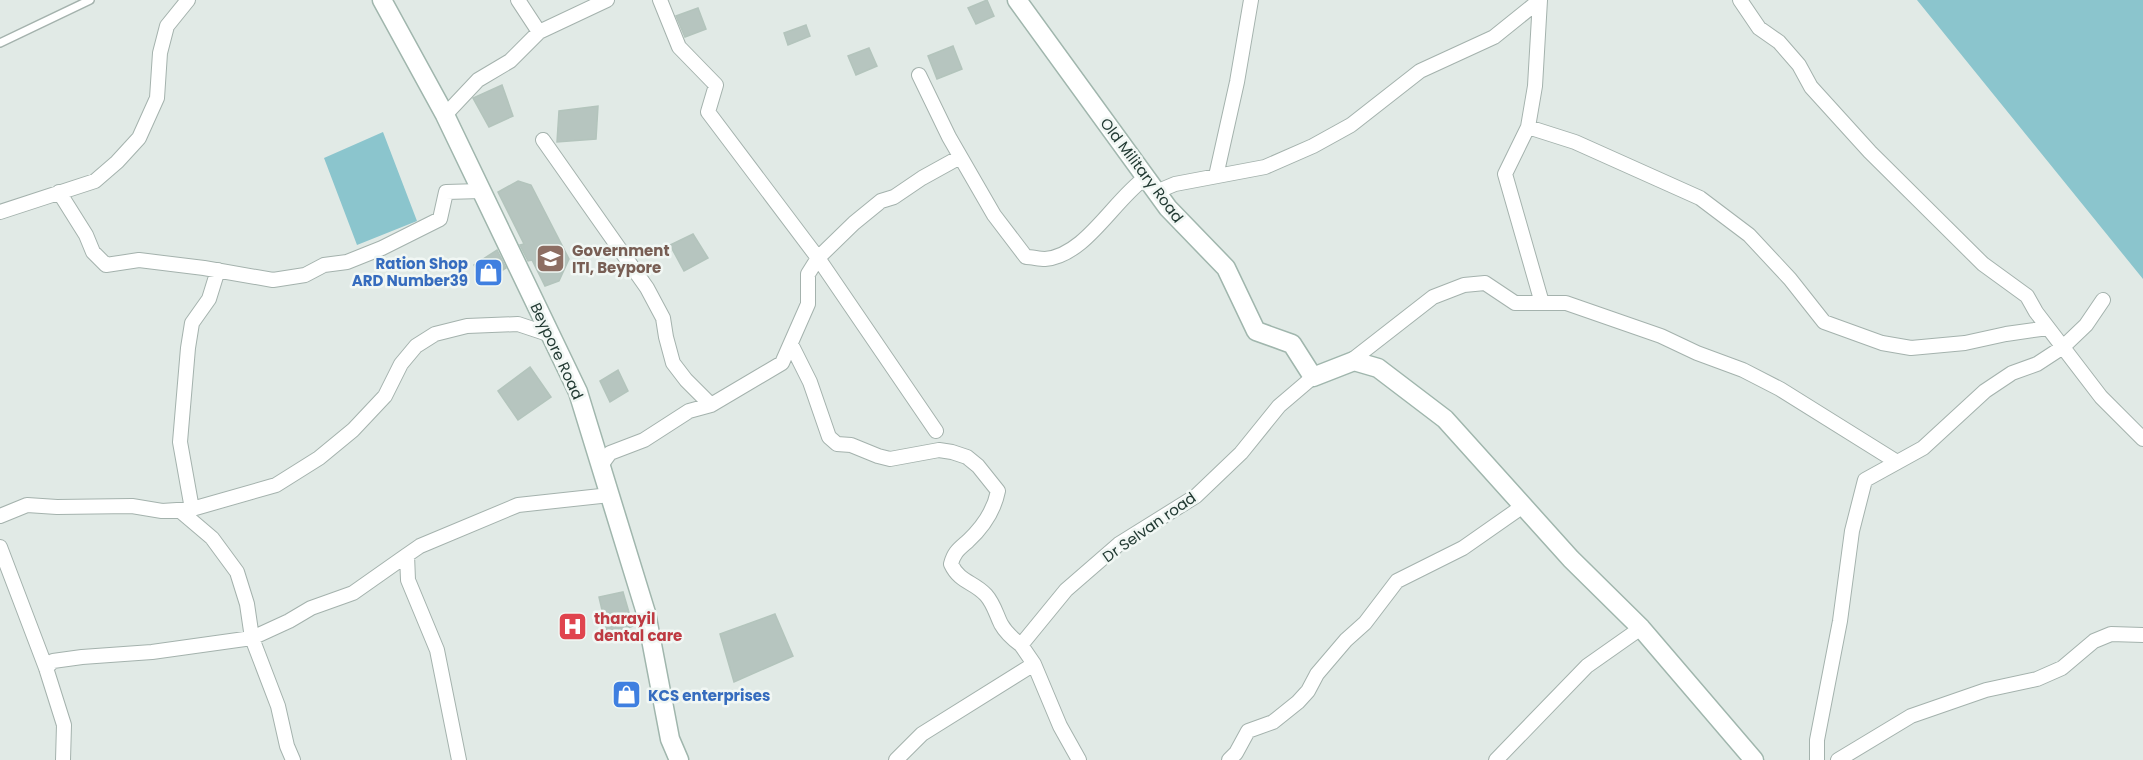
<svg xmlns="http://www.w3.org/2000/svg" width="2143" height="760" viewBox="0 0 2143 760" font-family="Poppins,sans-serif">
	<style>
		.water { fill: #8bc5cd }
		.building { fill: #b6c5bf; stroke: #b3c4bc; stroke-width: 1.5 }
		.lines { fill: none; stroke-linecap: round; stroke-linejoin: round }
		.lane-casing { stroke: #a4b2ad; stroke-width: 10 }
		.street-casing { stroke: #a4b2ad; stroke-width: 16 }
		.secondary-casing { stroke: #a0b6ad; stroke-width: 21 }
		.lane { stroke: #fff; stroke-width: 7 }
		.street { stroke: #fff; stroke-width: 14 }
		.secondary { stroke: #fff; stroke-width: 18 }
		.labels { text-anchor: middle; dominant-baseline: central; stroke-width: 5; stroke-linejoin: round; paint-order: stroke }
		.street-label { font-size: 15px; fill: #223a33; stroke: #f1f7f4 }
		.education-label { font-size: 15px; font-weight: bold; fill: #785e54; stroke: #f1f7f4; text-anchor: start }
		.shop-label { font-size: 15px; font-weight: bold; fill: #366cbe; stroke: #f1f7f4; text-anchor: end }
		.health-label { font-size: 15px; font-weight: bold; fill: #be3a42; stroke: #f1f7f4; text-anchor: start }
	</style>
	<rect width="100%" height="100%" fill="#e1eae6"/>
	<!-- water -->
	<path class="water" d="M1917 0H2143V279Z
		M383 132 417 221 357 245 324 158Z"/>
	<!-- building -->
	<path class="building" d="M987 0 994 16 976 24 968 8Z
		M698 8 706 29 685 37 676 16Z
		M806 25 810 36 788 45 784 33Z
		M953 46 962 69 937 79 928 56Z
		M869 48 877 66 856 75 848 56Z
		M502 85 513 116 489 127 473 98Z
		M598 106 596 139 557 142 559 111Z
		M518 181 531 185 569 259 559 281 545 286 532 260 528 261 520 245 524 244 498 192Z
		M693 234 708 258 684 271 670 245Z
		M497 250 506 268 484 282 474 265Z
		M530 367 551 397 518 420 498 391Z
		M618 370 628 391 610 402 600 381Z
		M623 592 633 626 608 636 599 597Z
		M775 614 793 656 734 682 720 634Z"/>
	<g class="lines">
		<defs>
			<path id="lane" d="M0 43 90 0"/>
			<path id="street" d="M660 0 679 47 716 85 708 112 818 258 936 431
				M1540 0 1535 86 1528 127 1505 174 1542 303
				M1740 0 1759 28 1779 42 1799 65 1811 87 1870 152 1983 264 2027 296 2036 312 2101 397 2143 439
				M539 32 607 0
				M919 75 949 137 994 215 1026 257C1032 257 1039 259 1045 259 1085 256 1113 201 1145 178
				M445 115 478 80 510 61 539 32 518 0
				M1528 127 1575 142 1700 198 1749 235 1790 279 1824 322 1882 343 1911 348 1965 343 2006 334 2048 328
				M543 140 647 288 663 318 666 337 673 363 686 380 711 405
				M1216 176 1237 82 1251 0
				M59 192 86 235 93 252 106 265 139 260 204 268 273 280 305 275 324 265 347 262 382 248 440 219 446 192 481 191
				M1156 192 1175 184 1265 167 1313 146 1351 125 1420 71 1494 37 1540 0
				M0 212 95 181 117 162 139 138 157 98 160 53 167 26 188 0
				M791 344 810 382 829 437 837 444 851 445 878 456 890 459 939 450 952 452 967 457 978 466 998 491C994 511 983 527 968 541 959 549 954 552 951 564 960 583 973 581 986 595 994 604 996 614 1001 624 1006 633 1013 639 1021 645
				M1347 364 1433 297 1464 285 1485 283 1515 303H1566L1661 336 1697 353 1743 370 1780 389 1897 462
				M604 472 602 464 610 453 644 440 689 411 711 405 782 363 808 304V274L818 258 854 223 881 201 894 197 922 178 960 157
				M192 509 180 442 188 348 192 323 209 299 218 270
				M179 510 212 538 237 572 247 604 252 638 278 706 287 746 293 760
				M0 516 27 505 57 507 132 506 162 511 192 509 276 485 319 458 353 430 385 396 401 364 416 346 435 334 467 326 518 324 551 335
				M0 547 46 668 64 725 63 760
				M1034 664 1060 726 1079 760
				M46 668 53 661 82 657 152 652 252 638 289 621 311 608 353 593 407 555
				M459 760 437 650 408 580 407 555 420 546 518 505 610 495
				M896 760 922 734 1034 664 1021 645 1066 590 1119 544 1196 496 1241 453 1279 406 1313 377
				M1229 760 1236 753 1248 731 1273 722 1298 702 1308 691 1317 674 1346 640 1365 623 1397 581 1463 548 1523 506
				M1496 760 1587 666 1641 628
				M1817 760V740L1840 621 1852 531 1865 480 1923 448 1985 391 2012 373 2037 364 2063 347 2086 325 2103 300
				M1838 760 1911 716 1986 690 2037 679 2062 668 2094 641 2111 634 2143 635"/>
			<path id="secondary" d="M382 0 445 115 578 392 646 613 670 739 679 760
				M1017 0 1168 208 1226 268 1256 331 1292 344 1313 377 1354 361 1378 368 1445 419 1571 559 1641 628 1754 760"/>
		</defs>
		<!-- lane casing -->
		<use href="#lane" class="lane-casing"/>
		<!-- street casing -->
		<use href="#street" class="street-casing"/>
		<!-- secondary casing -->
		<use href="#secondary" class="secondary-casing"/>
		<!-- lane -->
		<use href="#lane" class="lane"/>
		<!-- street -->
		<use href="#street" class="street"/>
		<!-- secondary -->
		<use href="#secondary" class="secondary"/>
	</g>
	<!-- icons -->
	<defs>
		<symbol id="university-square" viewBox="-11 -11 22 22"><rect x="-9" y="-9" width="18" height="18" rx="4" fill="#8d6e63" stroke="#f1f7f4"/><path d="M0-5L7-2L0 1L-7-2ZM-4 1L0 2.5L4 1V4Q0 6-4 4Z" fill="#fff"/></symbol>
		<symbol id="shop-square" viewBox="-11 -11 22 22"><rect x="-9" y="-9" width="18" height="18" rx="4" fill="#3f7fe0" stroke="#f1f7f4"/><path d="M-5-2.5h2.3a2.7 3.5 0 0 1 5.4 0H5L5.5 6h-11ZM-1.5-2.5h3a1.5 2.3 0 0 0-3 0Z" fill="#fff"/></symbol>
		<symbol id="hospital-square" viewBox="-11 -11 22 22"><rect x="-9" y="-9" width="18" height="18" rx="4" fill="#e0444e" stroke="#f1f7f4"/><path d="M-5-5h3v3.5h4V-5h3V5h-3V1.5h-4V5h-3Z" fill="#fff"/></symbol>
	</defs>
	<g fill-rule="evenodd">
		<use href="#university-square" x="534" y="242" width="33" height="33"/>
		<use href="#shop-square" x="472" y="256" width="33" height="33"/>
		<use href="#hospital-square" x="556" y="610" width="33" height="33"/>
		<use href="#shop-square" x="610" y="678" width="33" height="33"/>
	</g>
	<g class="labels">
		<!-- street labels -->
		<g class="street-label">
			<text transform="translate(1142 170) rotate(53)">Old Military Road</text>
			<text transform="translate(557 351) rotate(65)">Beypore Road</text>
			<text transform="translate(1149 527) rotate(-35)">Dr Selvan road</text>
		</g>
		<!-- education labels -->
		<g class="education-label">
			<text x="572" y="250">Government<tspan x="572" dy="17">ITI, Beypore</tspan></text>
		</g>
		<!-- shop labels -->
		<g class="shop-label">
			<text x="468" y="263">Ration Shop<tspan x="468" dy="17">ARD Number39</tspan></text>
			<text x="648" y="695" text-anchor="start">KCS enterprises</text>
		</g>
		<!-- health labels -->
		<g class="health-label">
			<text x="594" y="618">tharayil<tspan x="594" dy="17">dental care</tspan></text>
		</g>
	</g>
</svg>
